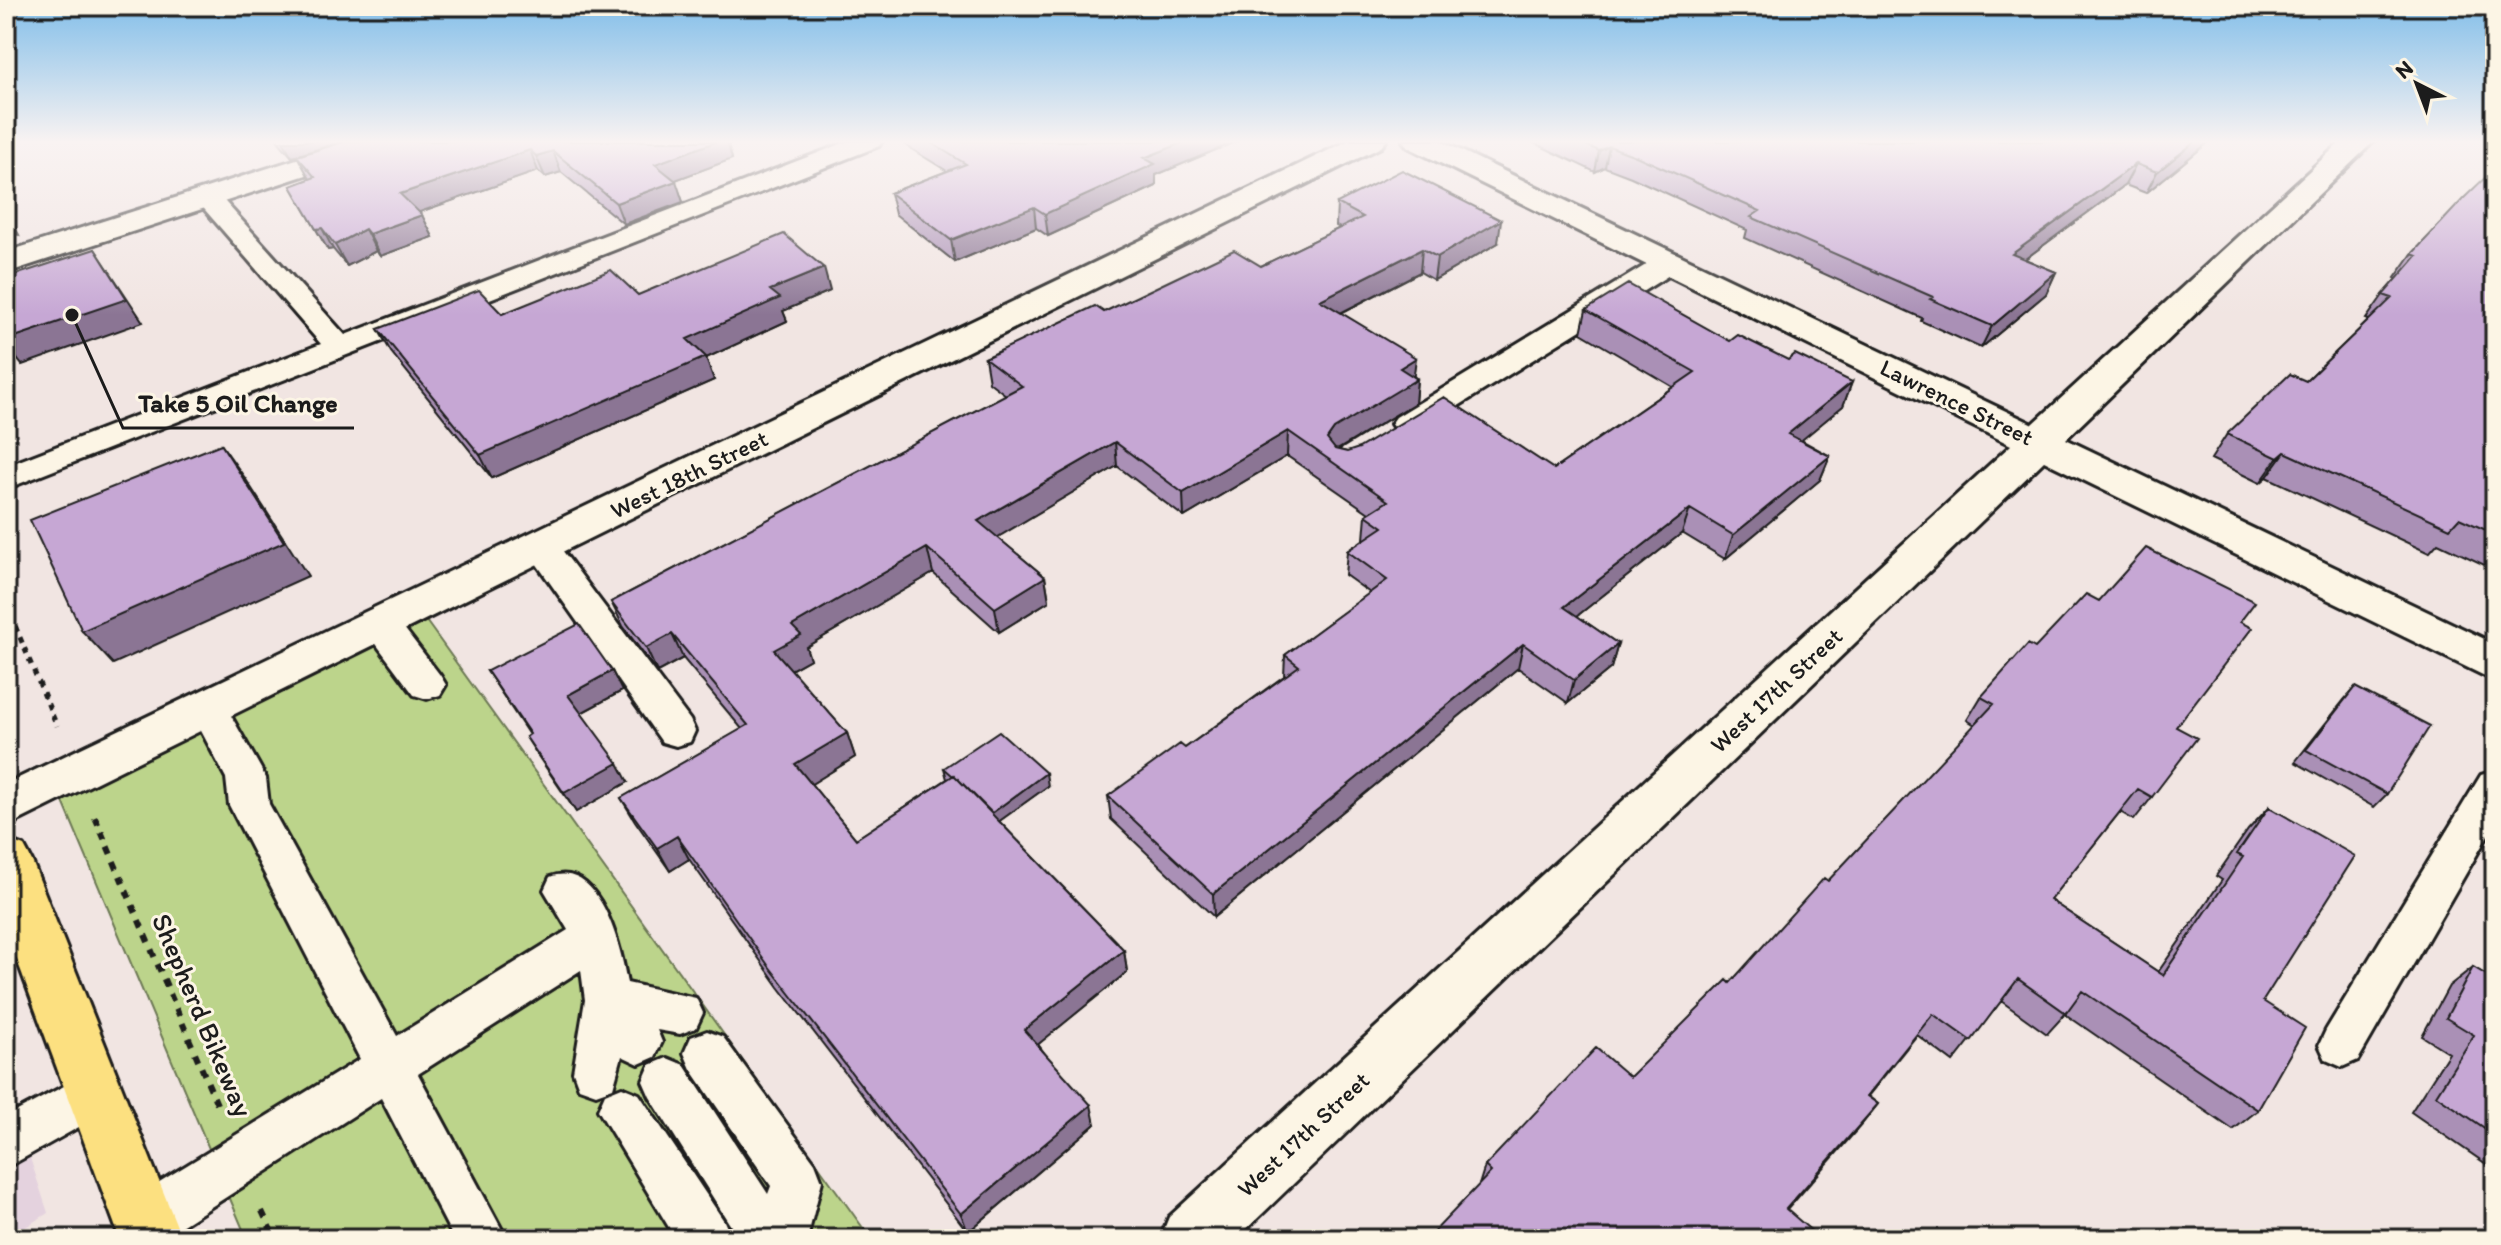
<svg xmlns="http://www.w3.org/2000/svg" width="2501" height="1245" viewBox="0 0 2501 1245" font-family="Itim,sans-serif">
	<style>
		.built { fill: #e4d2de }
		.green { fill: #bcd48b; stroke: #6c7854; stroke-width: 2 }
		.lines { fill: none; stroke-linecap: round; stroke-linejoin: round }
		.lane-casing { stroke: #1c1c1c; stroke-width: 6 }
		.street-casing { stroke: #1c1c1c; stroke-width: 6 }
		.secondary-casing { stroke: #1c1c1c; stroke-width: 6 }
		.primary-casing { stroke: #1c1c1c; stroke-width: 6 }
		.path-far1 { stroke: #1c1c1c; stroke-width: 5; stroke-dasharray: 6 6; stroke-linecap: butt }
		.path { stroke: #1c1c1c; stroke-width: 6; stroke-dasharray: 8 8; stroke-linecap: butt }
		.lane { fill: #fcf5e5; fill-rule: evenodd }
		.street { fill: #fcf5e5; fill-rule: evenodd }
		.secondary { fill: #fcf5e5; fill-rule: evenodd }
		.primary { fill: #fce080; fill-rule: evenodd }
		.wall { fill: #aa90b6; stroke: #1c1c1c; stroke-width: 2 }
		.shaded-wall { fill: #8b7594; stroke: #1c1c1c; stroke-width: 2 }
		.building { fill: #c6a7d4; stroke: #1c1c1c; stroke-width: 2 }
		.labels { text-anchor: middle; dominant-baseline: central; stroke-width: 6; stroke-linejoin: round; paint-order: stroke }
		.street-label { font-size: 24px; fill: #1c1c1c; stroke: #fcf5e5 }
		.near-street-label { font-size: 28px; fill: #1c1c1c; stroke: #fcf5e5 }
		.leader { fill: none; stroke: #1c1c1c; stroke-width: 3 }
		.callout-dot { fill: #1c1c1c; stroke: #fcf5e5; stroke-width: 3 }
		.callout-label { font-size: 26px; text-anchor: middle; font-weight: bold; fill: #1c1c1c; stroke: #fcf5e5; stroke-width: 6; stroke-linejoin: round; paint-order: stroke }
	</style>
	<rect width="100%" height="100%" fill="#f1e5e2"/>
	<filter id="ink" filterUnits="userSpaceOnUse"><feTurbulence type="fractalNoise" baseFrequency=".0125" numOctaves="2"/><feDisplacementMap in="SourceGraphic" scale="16" xChannelSelector="R" yChannelSelector="G"/><feConvolveMatrix kernelMatrix="1 2 1 2 8 2 1 2 1" color-interpolation-filters="sRGB"/></filter>
	<g filter="url(#ink)">
		<!-- built -->
		<path class="built" d="M6 1085 48 1213 6 1239Z"/>
		<!-- green -->
		<path class="green" d="M424 618 871 1239H247L61 797Z"/>
		<g class="lines">
			<defs>
				<path id="lane" d="M849 141H882L879 146 6 489V466L321 344 199 203 195 198 199 193H217L345 335Z
					M1669 255 1679 257 1683 263 1679 269 1418 431 1407 434 1396 431 1391 424 1396 417 1659 257Z
					M541 534 553 538 690 720 695 731 690 742 676 746 662 742 524 546 529 538Z
					M381 611 394 615 440 675 446 685 440 695 427 699 414 695 368 633 363 624 368 615Z
					M208 693 221 698 260 767 266 778 269 804 397 1036 568 930 544 890 550 877C600 859 621 947 627 983L696 998 703 1013 696 1028 680 1034 657 1030 662 1042 655 1057 639 1064 622 1056 613 1088 596 1094 579 1088 573 1072 585 1000 581 970 418 1074 507 1239H454L381 1098 161 1239H125L118 1221 125 1203 360 1059 229 805 226 778 189 708 195 698Z
					M2495 771V823L2358 1060 2342 1067 2326 1060 2319 1045 2326 1030 2481 775Z
					M707 1031 723 1037 815 1163 822 1181 807 1239H739L650 1097 643 1081 650 1065 667 1058 684 1065 768 1194 771 1186 691 1069 684 1053 691 1037Z
					M94 1070 111 1077 118 1093 111 1109 6 1168V1117Z
					M622 1087 639 1094 724 1221 732 1239H676L598 1110 605 1094Z"/>
				<path id="street" d="M1348 141H1386L1381 147 6 827V784Z
					M1403 141H1441L2033 424 2342 141H2374L2066 439 2495 644V681L2044 461 1236 1239H1160L1169 1217 2011 445 1408 147Z"/>
				<path id="secondary" d="M353 141H397L392 147 6 273V252Z"/>
				<path id="primary" d="M6 839 24 846 32 861 182 1239H120L6 930Z"/>
			</defs>
			<!-- lane casing -->
			<use href="#lane" class="lane-casing"/>
			<!-- street casing -->
			<use href="#street" class="street-casing"/>
			<!-- secondary casing -->
			<use href="#secondary" class="secondary-casing"/>
			<!-- primary casing -->
			<use href="#primary" class="primary-casing"/>
			<!-- path-far1 -->
			<path class="path-far1" d="M6 604 57 726"/>
			<!-- path -->
			<path class="path" d="M95 817 219 1109
				M262 1211 275 1239"/>
			<!-- lane -->
			<use href="#lane" class="lane"/>
			<!-- street -->
			<use href="#street" class="street"/>
			<!-- secondary -->
			<use href="#secondary" class="secondary"/>
			<!-- primary -->
			<use href="#primary" class="primary"/>
		</g>
		<!-- wall -->
		<path class="wall" d="M278 141H344L292 157Z
			M904 141H1237L1156 175V186L1048 236 1036 228 955 262 895 214 890 193 947 171 905 145Z
			M1530 141H2210L2146 193 2125 185 2025 259 2056 272 2046 294 1981 348 1921 321 1922 318 1745 238 1747 230 1631 177 1605 167 1595 172Z
			M728 144 732 159 675 180 683 202 624 224 561 172 545 177 538 171 419 212 433 237 380 256 376 251 347 266 333 249 328 250 291 186 310 179 297 156Z
			M2495 168V570L2438 543 2429 553 2267 477 2260 483 2211 459 2227 434 2306 381 2369 320 2366 319 2383 295 2397 279 2395 278 2412 254Z
			M1337 203 1498 243 1434 280 1420 272 1341 313 1417 379 1415 403 1339 450 1347 452 1554 469 1673 387 1581 333 1586 310 1730 341 1852 382 1843 406 1801 440 1830 456 1820 480 1725 559 1682 533 1577 616 1618 644 1611 668 1568 703 1518 668 1214 917 1111 819 1108 796 1185 748 1284 676 1285 655 1370 593 1345 575 1347 551 1364 539 1366 515 1369 513 1287 456 1184 517 1117 466 997 537 1045 577 1049 601 999 632 933 573 806 647 810 659 791 670 847 733 855 757 811 784 856 839 947 779 944 768 1048 786 999 821 1124 950 1127 972 1038 1044 1095 1124 968 1232 779 987 689 859 670 871 635 821 621 798 742 729 683 658 657 672 623 626 611 602 1006 395 989 382 985 358 1104 312 1261 266 1340 228 1336 226Z
			M6 212 19 235 6 233Z
			M830 291 783 311 787 321 706 358 714 380 492 478 391 352 378 329 502 314 638 295Z
			M2099 601 2240 622 2176 727 2152 797 2134 820 2120 812 2050 900 2158 972 2222 880 2216 876 2248 830 2269 807 2263 1001 2258 1110 2233 1130 2065 1014 2047 1034 2001 1001 1953 1062 1917 1035 1868 1096 1878 1104 1862 1124 1479 1185 1485 1166 1630 1077 1730 983 1828 881 1975 725 1967 720 1981 697 2035 648Z
			M487 671H612L622 691 581 713 628 782 576 812 538 756 526 737 529 735Z
			M2355 687 2387 794 2374 807 2295 762 2344 700Z
			M2495 966V1170L2411 1112 2449 1053 2422 1036 2449 986 2473 967 2486 975 2488 971Z"/>
		<!-- shaded-wall -->
		<path class="shaded-wall" d="M283 141H344L292 157Z
			M715 141H736L728 144 732 159 662 185 655 164Z
			M1187 141H1237L1156 175V186L1048 236 1045 214 1144 158Z
			M2196 141H2210L2146 193 2157 172Z
			M1609 146 1605 167 1595 172 1599 151Z
			M530 150 538 171 411 215 400 194Z
			M553 151 561 172 545 177 536 156Z
			M2136 164 2125 185 2002 276 2012 254Z
			M676 181 683 202 624 224 616 203Z
			M1034 207 1036 228 955 262 951 240Z
			M6 212 19 235 6 217Z
			M422 215 433 237 380 256 369 234Z
			M1501 220 1498 243 1434 280 1437 257Z
			M322 228 333 249 328 250 316 229Z
			M365 229 376 251 347 266 335 245Z
			M95 249 143 322 22 365 6 345V340Z
			M1422 249 1420 272 1319 324 1320 300Z
			M824 268 830 291 783 311 787 321 706 358 714 380 492 478 480 455 687 339 770 290Z
			M2056 272 2046 294 1981 348 1992 326Z
			M1416 358 1413 382 1417 379 1415 403 1332 453 1327 439 1334 429 1400 368Z
			M1852 382 1843 406 1780 458 1788 434Z
			M1288 431 1287 456 1184 517 1183 493Z
			M1115 442 1117 466 983 546 978 521Z
			M221 444 245 478 308 576 113 664 82 631Z
			M2285 452 2267 477 2260 483 2278 458Z
			M1830 456 1820 480 1725 559 1733 535Z
			M1690 509 1682 533 1558 631 1564 607Z
			M927 548 933 573 806 647 810 659 783 674 774 650 792 626Z
			M1045 577 1049 601 999 632 995 608Z
			M672 634 683 658 657 672 646 648Z
			M1523 644 1518 668 1214 917 1213 894Z
			M1618 644 1611 668 1568 703 1574 680Z
			M612 671 622 691 579 714 568 695Z
			M847 733 855 757 805 788 795 764Z
			M618 763 628 782 576 812 564 793Z
			M1046 773 1048 786 994 825 992 813Z
			M677 836 689 859 670 871 657 848Z
			M1124 950 1127 972 1030 1051 1024 1030Z
			M1878 1104 1862 1124 1772 1227 1786 1209Z
			M1091 1105 1095 1124 968 1232 961 1214Z"/>
		<!-- building -->
		<path class="building" d="M347 141H718L655 164 676 181 616 203 553 151 536 156 530 150 400 194 422 215 369 234 365 229 335 245 322 228 316 229 291 186 315 177 297 156Z
			M928 141H1187L1144 158 1155 164 1045 214 1034 207 951 240 890 193 966 164Z
			M1577 141H2196L2157 172 2136 164 2012 254 2056 272 1992 326 1930 299 1933 297 1751 217 1760 211 1636 156 1609 146 1599 151Z
			M2495 168V534L2459 518 2450 528 2285 452 2278 458 2227 434 2290 374 2306 381 2392 298 2383 295 2417 256 2412 254 2464 198Z
			M1402 170 1501 220 1437 257 1422 249 1320 300 1416 358 1400 368 1417 379 1334 429 1327 439 1335 449 1347 452 1359 448 1444 397 1554 469 1695 372 1586 310 1628 284 1730 341 1738 335 1788 360 1795 354 1852 382 1788 434 1830 456 1733 535 1690 509 1564 607 1618 644 1574 680 1523 644 1213 894 1108 796 1180 744 1185 748 1299 666 1285 655 1387 580 1347 551 1383 527 1366 515 1388 501 1288 431 1183 493 1115 442 978 521 1045 577 995 608 927 548 792 626 801 635 774 650 847 733 795 764 856 839 954 775 1124 950 1024 1030 1091 1105 961 1214 768 965 677 836 657 848 621 798 748 725 672 634 646 648 611 602 1022 386 985 358 1095 306 1104 312 1234 250 1261 266 1363 217 1337 203Z
			M784 234 824 268 770 290 780 298 687 339 706 357 480 455 378 329 479 290 502 314 611 270 638 295Z
			M95 249 127 299 6 340V278Z
			M221 444 284 542 82 631 30 520Z
			M2146 548 2255 602 2240 622 2252 628 2176 727 2197 738 2152 797 2138 789 2050 900 2163 975 2243 857 2237 854 2269 807 2355 856 2263 1001 2305 1028 2258 1110 2082 991 2066 1013 2018 979 1971 1041 1933 1014 1867 1096 1878 1104 1786 1209 1821 1239H1427L1491 1172 1485 1166 1596 1048 1630 1077 1727 980 1730 983 1824 878 1828 881 1994 704 1981 697 2028 644 2035 648 2086 594 2099 601Z
			M579 624 612 671 568 695 618 763 564 793 526 737 530 734 487 671Z
			M2355 687 2430 726 2387 794 2306 750Z
			M999 731 1046 773 992 813 954 775 953 776 944 768Z
			M2473 967 2495 980V1135L2436 1095 2474 1035 2446 1018Z"/>
	</g>
	<!-- sky -->
	<linearGradient id="sky" x2="0" y2="1"><stop stop-color="#82bee9"/><stop offset="0.45" stop-color="#f9f3f2"/><stop offset="1" stop-color="#f9f3f2" stop-opacity="0"/></linearGradient>
	<rect width="2501" height="315" fill="url(#sky)"/>
	<g class="labels">
		<!-- street labels -->
		<g class="street-label">
			<text transform="translate(1957 402) rotate(26)">Lawrence Street</text>
			<text transform="translate(689 474) rotate(-26)">West 18th Street</text>
			<text transform="translate(1776 690) rotate(-43)">West 17th Street</text>
			<text transform="translate(1303 1134) rotate(-43)">West 17th Street</text>
		</g>
		<!-- near-street labels -->
		<g class="near-street-label">
			<text transform="translate(203 1015) rotate(67)">Shepherd Bikeway</text>
		</g>
	</g>
	<!-- callouts -->
	<path class="leader" d="M72 315L123 428H354"/>
	<circle class="callout-dot" cx="72" cy="315" r="8"/>
	<g class="callout-label">
		<text x="238" y="412">Take 5 Oil Change</text>
	</g>
	<!-- margin -->
	<rect width="2501" height="1245" fill="none" stroke="#fcf5e5" stroke-width="32"/>
	<rect x="16" y="16" width="2469" height="1213" fill="none" stroke="#1c1c1c" stroke-width="3" filter="url(#ink)"/>
	<!-- north arrow -->
	<g transform="translate(2417 84) rotate(318)" stroke="#fcf5e5" stroke-width="6" paint-order="stroke">
	<path d="M0-6L14 30L0 20L-14 30Z" fill="#1c1c1c"/>
	<text y="-12" font-size="22" font-weight="bold" text-anchor="middle" fill="#1c1c1c">N</text>
	</g>
</svg>
